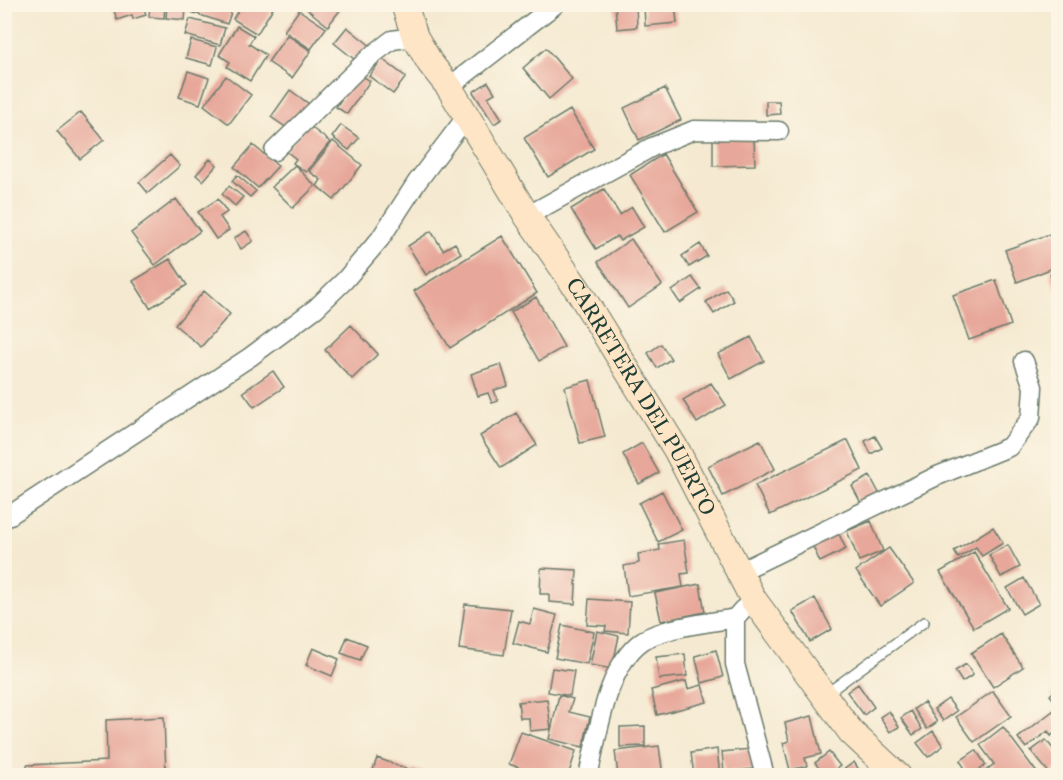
<svg xmlns="http://www.w3.org/2000/svg" width="1063" height="780" viewBox="0 0 1063 780" font-family="'Libre Caslon Text',serif">
	<style>
		.building { fill: #e7a79a }
		.lines { fill: none; stroke-linecap: round; stroke-linejoin: round }
		.service-casing { stroke: #6a7a6b; stroke-width: 12 }
		.minor-casing { stroke: #6a7a6b; stroke-width: 21 }
		.secondary-casing { stroke: #6a7a6b; stroke-width: 28 }
		.service { stroke: #fff; stroke-width: 9 }
		.minor { stroke: #fff; stroke-width: 18 }
		.secondary { stroke: #fde5c5; stroke-width: 26 }
		.labels { text-anchor: middle; dominant-baseline: central; stroke-width: 5; stroke-linejoin: round; paint-order: stroke }
		.street-label { font-size: 20px; fill: #1f3d34; stroke: #fcf5e5 }
	</style>
	<rect width="100%" height="100%" fill="#fcf5e5"/>
	<filter id="ink" filterUnits="userSpaceOnUse"><feTurbulence type="fractalNoise" baseFrequency=".0167" numOctaves="2"/><feDisplacementMap in="SourceGraphic" scale="12" xChannelSelector="R" yChannelSelector="G"/><feConvolveMatrix kernelMatrix="1 2 1 2 8 2 1 2 1" color-interpolation-filters="sRGB"/></filter>
	<filter id="wash" filterUnits="userSpaceOnUse"><feTurbulence type="fractalNoise" baseFrequency=".008" numOctaves="4" result="noise"/><feDisplacementMap in="SourceGraphic" scale="24" xChannelSelector="R" yChannelSelector="G"/><feGaussianBlur stdDeviation="1.35" result="paint"/><feColorMatrix in="noise" values="0 0 0 0 0 0 0 0 0 0 0 0 0 0 0 0 0 1.4 0 .05"/><feComposite in="paint" operator="in"/></filter>
	<g filter="url(#wash)">
		<rect width="100%" height="100%" fill="#f5ead1"/>
		<g id="blocks">
			<!-- building -->
			<path class="building" d="M112 4H143L146 15 133 19 132 15 117 20Z
				M150 4H165L164 18 149 17Z
				M193 4H234L227 24 191 12Z
				M242 4H267L273 8 257 34 233 19Z
				M313 4H343L344 5 328 26 308 10Z
				M615 4H636L637 27 617 29Z
				M644 4H675L677 23 645 26Z
				M167 6 186 8 185 20 166 18Z
				M299 10 326 28 311 49 284 31Z
				M190 19 225 28 220 45 185 35Z
				M237 26 254 36 249 44 266 55 250 81 227 67 230 62 219 55Z
				M347 27 372 47 359 63 334 43Z
				M287 35 311 51 292 78 268 62Z
				M191 40 217 47 212 65 186 58Z
				M546 48 572 79 549 99 523 68Z
				M382 59 406 77 393 94 369 76Z
				M188 71 209 78 200 104 179 97Z
				M358 73 370 81 347 114 336 107Z
				M226 76 251 95 229 124 204 105Z
				M488 82 495 93 488 97 502 119 494 124 473 92Z
				M665 88 681 120 639 140 624 108Z
				M290 90 309 104 290 130 271 117Z
				M766 101H779L780 114 766 115Z
				M570 110 594 149 548 177 524 138Z
				M81 112 104 140 80 159 57 131Z
				M307 124 330 142 306 172 293 163 296 159 286 151Z
				M341 125 359 138 349 150 332 137Z
				M754 138 755 165 713 166V139Z
				M333 141 362 165 334 200 317 186 321 180 309 171Z
				M253 145 278 166 258 188 234 167Z
				M663 154 698 212 665 232 630 175Z
				M170 155 180 166 148 193 139 182Z
				M210 159 217 165 203 181 196 175Z
				M295 165 315 186 293 208 272 187Z
				M237 175 256 191 250 197 232 181Z
				M229 186 243 197 235 206 222 194Z
				M604 189 620 215 632 207 644 227 620 241 617 236 596 249 571 209Z
				M176 199 200 231 155 265 131 233Z
				M218 199 227 212 220 217 229 230 216 239 198 212Z
				M246 231 253 241 241 249 234 238Z
				M431 231 443 250 455 243 461 253 426 275 408 246Z
				M1058 231V266L1017 282 1005 250Z
				M502 236 537 293 450 348 414 291Z
				M631 239 662 285 628 308 598 262Z
				M700 244 707 256 689 267 682 256Z
				M170 259 187 285 150 308 133 281Z
				M1058 271V295L1050 274Z
				M692 277 701 289 680 303 672 291Z
				M996 280 1011 325 969 340 953 295Z
				M726 289 734 301 714 314 706 302Z
				M204 291 230 314 201 347 175 325Z
				M536 297 564 347 539 361 511 312Z
				M351 325 378 354 352 379 325 350Z
				M751 337 764 361 731 379 718 354Z
				M661 344 671 359 657 368 648 353Z
				M501 364 508 386 494 390 498 401 492 403 488 393 478 396 471 374Z
				M273 371 284 387 254 407 243 392Z
				M590 380 605 437 580 443 565 387Z
				M711 383 726 405 697 423 683 400Z
				M516 413 537 445 501 468 480 436Z
				M875 436 882 448 871 454 865 441Z
				M760 440 775 469 723 496 708 466Z
				M848 440 862 470 770 515 755 485Z
				M642 443 659 473 639 484 623 454Z
				M870 476 880 495 862 505 852 486Z
				M662 491 682 530 658 542 639 503Z
				M871 521 883 551 859 561 847 531Z
				M993 527 1003 543 982 556 976 547 958 558 954 551Z
				M836 528 846 549 820 562 810 540Z
				M684 540 689 573 681 574 683 587 628 596 624 566 639 563 638 554 660 550 659 544Z
				M1008 545 1020 567 1001 577 989 555Z
				M889 548 914 583 880 606 856 571Z
				M974 552 1008 608 974 628 940 572Z
				M541 568 577 570 575 604 549 602V594H540Z
				M1024 578 1039 604 1022 614 1007 588Z
				M700 584 705 612 661 621 655 593Z
				M815 598 832 629 810 642 792 611Z
				M589 599 630 602 628 633 605 631 606 626 587 625Z
				M465 604 511 609 504 655 459 649Z
				M534 609 557 615 547 652 513 643 519 621 530 624Z
				M562 625 594 632 587 664 555 658Z
				M597 631 619 636 612 669 590 665Z
				M1001 634 1023 667 993 687 971 653Z
				M347 637 367 645 360 660 341 653Z
				M313 648 339 659 332 676 306 665Z
				M716 650 723 677 702 683 695 656Z
				M685 654 687 676 659 679 656 657Z
				M966 664 973 675 962 682 955 671Z
				M552 668 574 671 570 696 548 692Z
				M686 681 688 689 702 685 707 702 657 715 651 690Z
				M858 684 874 707 864 715 847 692Z
				M1058 688V705L1050 695Z
				M993 691 1011 716 974 742 956 717Z
				M559 695 573 699 569 712 590 717 583 747 549 739Z
				M547 699 551 729 530 731 529 718H520L518 702Z
				M948 699 957 711 943 721 934 709Z
				M924 702 937 722 927 729 914 709Z
				M1054 710 1058 716V730L1051 736 1048 731 1026 748 1018 738Z
				M889 711 899 727 890 732 880 717Z
				M911 711 922 729 913 735 901 718Z
				M812 716 821 754 805 758 807 766 790 770 783 743 789 741 785 723Z
				M164 717 166 776H27V765L107 761 106 720Z
				M645 726V746L620 747V727Z
				M1003 727 1038 774 1036 776H979L994 764 980 745Z
				M933 731 943 746 928 757 917 743Z
				M521 732 576 751 568 776H541L509 764Z
				M1046 740 1058 755V767L1050 774 1031 751Z
				M659 746 663 776H618L615 751Z
				M717 749 720 776H694L691 753Z
				M750 749 753 769 724 772 722 752Z
				M976 750 986 765 970 776 960 761Z
				M829 752 840 766 825 776 815 763Z
				M377 758 411 770 408 776H371Z
				M854 762 863 776H845L842 771Z
				M413 769 434 775V776H411Z"/>
		</g>
	</g>
	<g filter="url(#ink)">
		<use href="#blocks" fill-opacity="0" stroke="#6a7a6b" stroke-width="1.5"/>
		<g class="lines">
			<defs>
				<path id="service" d="M826 694 924 622"/>
				<path id="minor" d="M449 87 556 4
					M274 151 371 56 392 40 415 37
					M527 216 652 147 694 130 779 131
					M4 519 250 357 316 308 345 280 380 239 417 182 467 116
					M739 572 937 476 1009 447 1031 418 1033 387 1024 361
					M743 609 735 618V664L765 776
					M588 776C598 735 606 667 642 641 663 627 709 623 735 618"/>
				<g id="secondary">
					<path id="s1" d="M404 4 415 37 430 63 449 87 527 216 578 290 677 451 753 599 851 732 898 776"/>
				</g>
			</defs>
			<!-- service casing -->
			<use href="#service" class="service-casing"/>
			<!-- minor casing -->
			<use href="#minor" class="minor-casing"/>
			<!-- secondary casing -->
			<use href="#secondary" class="secondary-casing"/>
			<!-- service -->
			<use href="#service" class="service"/>
			<!-- minor -->
			<use href="#minor" class="minor"/>
			<!-- secondary -->
			<use href="#secondary" class="secondary"/>
		</g>
	</g>
	<g class="labels">
		<!-- street labels -->
		<g class="street-label">
			<text stroke="none"><textPath href="#s1" startOffset="460">CARRETERA DEL PUERTO</textPath></text>
		</g>
	</g>
	<!-- margin -->
	<rect width="1063" height="780" fill="none" stroke="#fcf5e5" stroke-width="24"/>
</svg>
